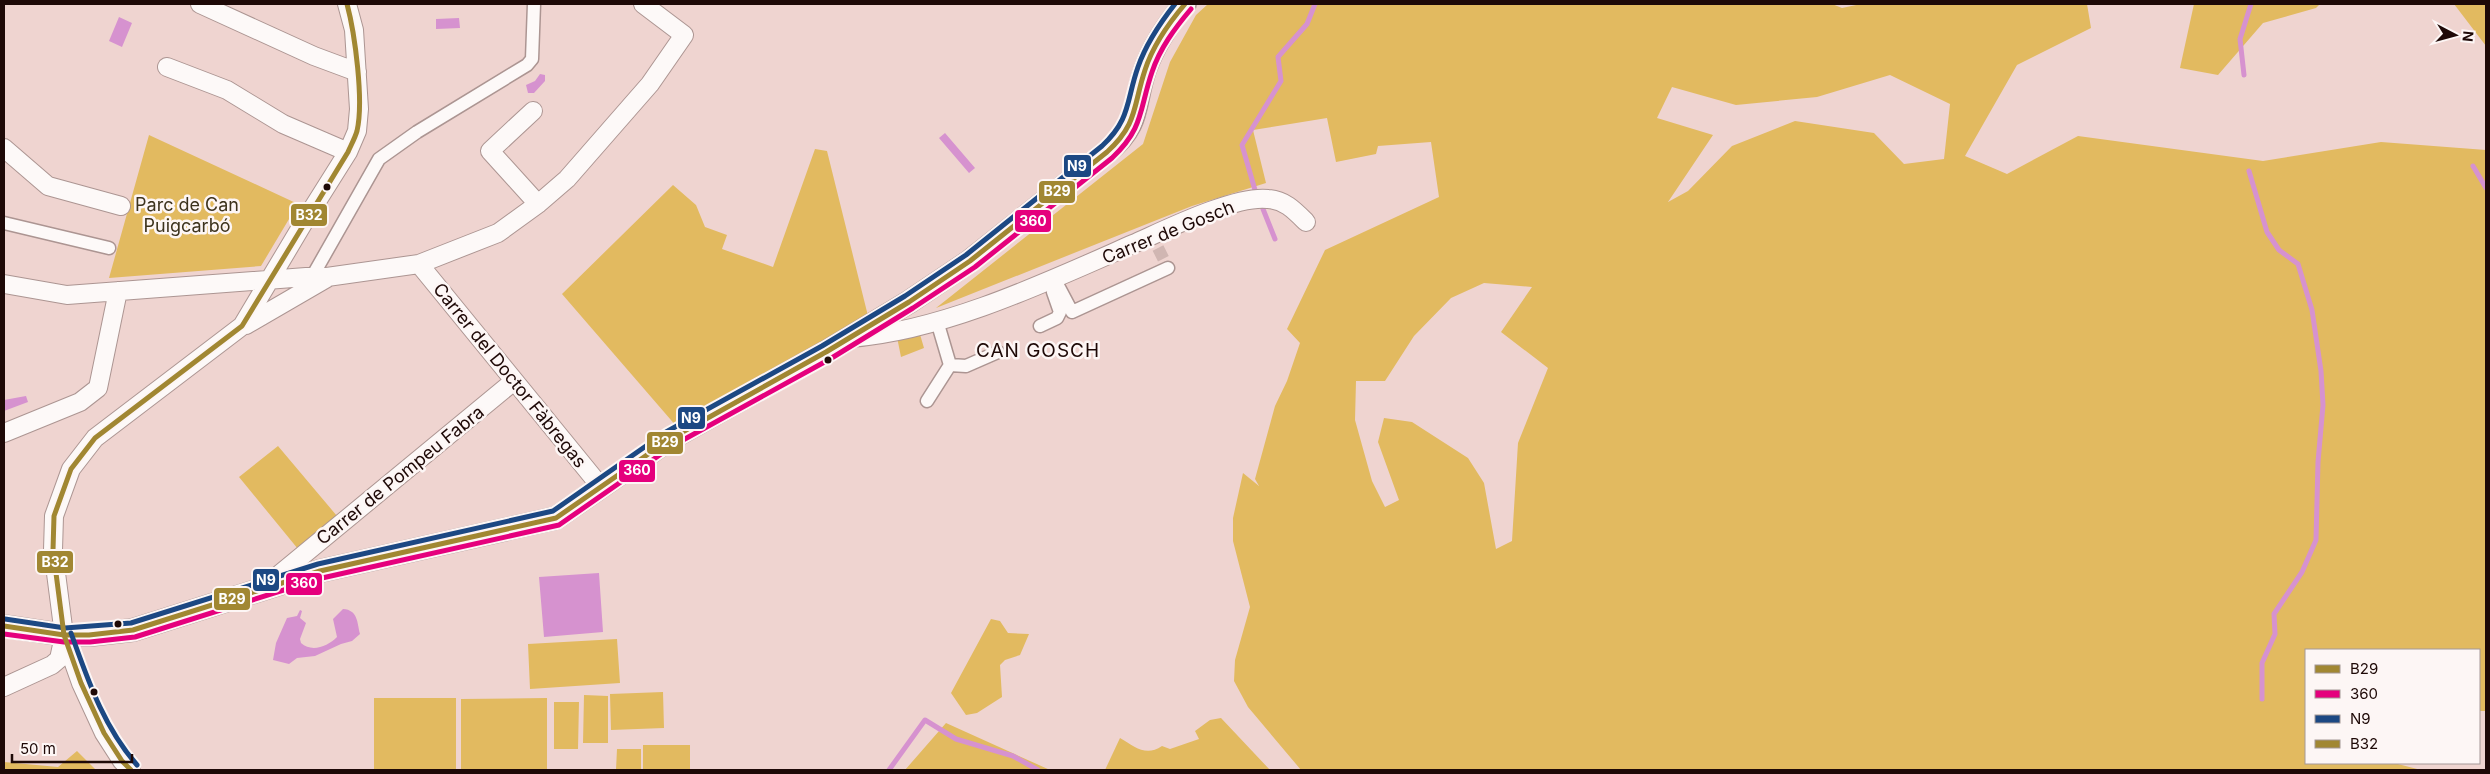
<svg xmlns="http://www.w3.org/2000/svg" width="2490" height="774" viewBox="0 0 2490 774" font-family="Inter,sans-serif">
	<style>
		.green { fill: #e2ba60; fill-rule: evenodd }
		.water { fill: #d692cf }
		.lines { fill: none; stroke-linecap: round; stroke-linejoin: round }
		.stream { stroke: #d692cf; stroke-width: 5 }
		.pedestrian-tunnel { stroke: #d0b6b2; stroke-width: 12; stroke-dasharray: 12 6; stroke-linecap: butt }
		.pedestrian-casing { stroke: #ac9592; stroke-width: 15 }
		.minor-casing { stroke: #ac9592; stroke-width: 20 }
		.tertiary-casing { stroke: #ac9592; stroke-width: 24 }
		.pedestrian { stroke: #fdf9f8; stroke-width: 12 }
		.minor { stroke: #fdf9f8; stroke-width: 18 }
		.tertiary { stroke: #fdf9f8; stroke-width: 21 }
		.bus-1-casing { stroke: #fdf6f5; stroke-width: 9 }
		.bus-2-casing { stroke: #fdf6f5; stroke-width: 9 }
		.bus-3-casing { stroke: #fdf6f5; stroke-width: 9 }
		.bus-4-casing { stroke: #fdf6f5; stroke-width: 9 }
		.bus-1 { stroke: #a18732; stroke-width: 5 }
		.bus-2 { stroke: #e5007d; stroke-width: 5 }
		.bus-3 { stroke: #1c4883; stroke-width: 5 }
		.bus-4 { stroke: #a18732; stroke-width: 5 }
		.bus-dot { fill: #1e0907; stroke: #fdf6f5; stroke-width: 2 }
		.labels { text-anchor: middle; dominant-baseline: central; stroke-width: 5; stroke-linejoin: round; paint-order: stroke }
		.park-label { font-size: 18px; fill: #3d331d; stroke: #fdf6f5 }
		.street-label { font-size: 18px; fill: #1e0907; stroke: #fdf6f5 }
		.neighbourhood-label { font-size: 19px; letter-spacing: 1px; fill: #1e0907; stroke: #fdf6f5 }
		.line-badge { stroke: #fdf6f5; stroke-width: 2 }
		.badge-label { font-size: 14px; text-anchor: middle; font-weight: bold; fill: #fff }
	</style>
	<rect width="100%" height="100%" fill="#efd4d0"/>
	<!-- green -->
	<path class="green" d="M1208 4H1832L1842 8 1861 4H2087L2091 28 2017 65 1965 156 2007 174 2078 136 2263 161 2381 142 2486 150V711H2479V650H2306V763H2394L2421 770H1301L1248 707 1234 681 1235 660 1250 607 1233 541V518L1243 473 1259 486 1255 479 1275 406 1287 381 1300 343 1287 329 1325 250 1439 197 1431 142 1378 146 1376 154 1336 162 1327 118 1253 130 1266 183 1192 206 936 308 1143 144 1170 62 1196 15ZM1890 75 1950 104 1944 159 1904 164 1874 133 1795 121 1732 146 1688 191 1668 202 1713 135 1657 118 1672 87 1736 105 1817 97ZM1484 283 1532 287 1501 332 1548 368 1518 443 1512 541 1496 549 1484 483 1468 458 1412 422 1384 418 1378 442 1399 500 1385 507 1372 481 1355 420 1356 381H1385L1414 336 1451 298Z
		M2194 4H2320L2316 8 2263 23 2218 75 2180 68Z
		M2454 4H2486V46Z
		M149 135 298 204 261 266 109 278Z
		M815 149 827 151 869 320 677 427 562 294 673 185 696 205 705 227 727 235 722 249 773 267Z
		M919 331 924 348 901 357 897 337Z
		M278 446 337 516 298 549 239 477Z
		M991 619 1000 621 1008 633 1029 634 1020 655 1005 660 1000 665 1002 697 977 713 966 715 951 693Z
		M617 639 620 683 530 689 528 644Z
		M663 692 664 728 611 730 610 694Z
		M584 695 608 696V743H583Z
		M374 698H456V770H374Z
		M547 698V770H461V699Z
		M554 702H579L578 749H554Z
		M1221 718 1270 770H1105L1120 738C1135 747 1146 757 1162 746L1170 749 1199 739 1195 731 1210 720Z
		M946 723 1050 770H905Z
		M643 745H690V770H643Z
		M617 749H641V770H616Z
		M77 751 96 770H4V762L58 767Z"/>
	<!-- water -->
	<path class="water" d="M119 17 132 23 122 47 109 41Z
		M459 18 460 28 436 29V19Z
		M540 74 545 75V81L534 93H528L526 85 535 81Z
		M945 133 975 168 969 173 939 138Z
		M26 396 28 402 4 411V400Z
		M599 573 603 632 544 637 539 577Z
		M343 609C358 610 357 622 360 634L352 641 341 644 315 656 297 658 289 664 273 660 276 643 287 618 297 616 300 610 302 611 300 618 306 623 300 639 301 643C312 653 328 646 337 637L333 619Z"/>
	<g class="lines">
		<!-- stream -->
		<path class="stream" d="M2244 75 2240 39 2251 4
			M2473 166 2486 188
			M2249 171 2267 232 2279 250 2298 264 2312 310 2321 371 2323 405 2318 462 2316 540 2302 572 2274 614 2275 634 2262 663V699
			M1255 190 1242 145 1281 81 1278 57 1307 24 1315 4
			M1263 209 1275 239
			M889 770 925 720 956 739 1013 756 1038 770"/>
		<!-- pedestrian-tunnel -->
		<path class="pedestrian-tunnel" d="M1158 248 1168 268"/>
		<defs>
			<path id="pedestrian" d="M4 223 109 248
				M312 277 379 159 417 132 527 65 532 59 534 4
				M1054 278 1072 312 1168 268
				M937 321 950 365 966 366 998 352
				M1040 326 1057 318 1060 312 1053 292
				M927 401 950 365"/>
			<path id="minor" d="M200 4 314 56 357 72
				M167 67 227 90 283 124 348 152
				M533 111 490 151 538 204
				M4 148 48 186 121 206
				M419 264 601 487
				M4 284 67 295 306 277H327L419 264 498 233 538 204 567 179 650 84 684 35 643 4
				M246 325 327 278
				M850 338C943 331 1047 282 1133 244 1165 230 1235 195 1268 199 1285 200 1295 211 1306 222
				M4 433 80 402 98 388 118 291
				M263 588 514 381
				M4 687 52 665 59 659 64 636
				M131 770 122 761 104 733 81 683 64 635 53 550 54 516 71 469 95 438 242 326 304 222 348 152 357 131 359 109 354 30 347 4"/>
			<path id="tertiary" d="M4 626 64 635H89L133 630 320 571 556 518 670 439 826 352 909 302 970 261 1107 152C1141 124 1133 106 1145 70 1154 44 1168 24 1185 4"/>
		</defs>
		<!-- pedestrian casing -->
		<use href="#pedestrian" class="pedestrian-casing"/>
		<!-- minor casing -->
		<use href="#minor" class="minor-casing"/>
		<!-- tertiary casing -->
		<use href="#tertiary" class="tertiary-casing"/>
		<!-- pedestrian -->
		<use href="#pedestrian" class="pedestrian"/>
		<!-- minor -->
		<use href="#minor" class="minor"/>
		<!-- tertiary -->
		<use href="#tertiary" class="tertiary"/>
		<defs>
			<path id="bus-1" d="M4 626 64 635H89L133 630 320 571 556 518 670 439 826 352 909 302 970 261 1107 152C1138 124 1133 106 1145 70 1153 45 1168 24 1185 4"/>
			<path id="bus-2" d="M4 634 64 642H90L135 637 322 578 559 525 674 445 830 359 913 308 975 267 1112 158C1144 128 1139 110 1152 72 1160 48 1175 28 1191 9"/>
			<path id="bus-3" d="M5 619 65 628 131 623 318 564 553 511 666 432 822 346 905 296 966 255 1102 146C1131 119 1126 101 1138 67 1146 44 1160 23 1175 4
				M71 633C88 680 103 726 137 765"/>
			<path id="bus-4" d="M131 770 122 761 104 733 81 683 64 635 53 550 54 516 71 469 95 438 242 326 348 152C351 145 355 138 357 131 364 101 355 34 347 4"/>
		</defs>
		<!-- bus-1 casing -->
		<use href="#bus-1" class="bus-1-casing"/>
		<!-- bus-2 casing -->
		<use href="#bus-2" class="bus-2-casing"/>
		<!-- bus-3 casing -->
		<use href="#bus-3" class="bus-3-casing"/>
		<!-- bus-4 casing -->
		<use href="#bus-4" class="bus-4-casing"/>
		<!-- bus-1 -->
		<use href="#bus-1" class="bus-1"/>
		<!-- bus-2 -->
		<use href="#bus-2" class="bus-2"/>
		<!-- bus-3 -->
		<use href="#bus-3" class="bus-3"/>
		<!-- bus-4 -->
		<use href="#bus-4" class="bus-4"/>
	</g>
	<!-- markers -->
	<g class="bus-dot">
		<circle cx="327" cy="187" r="4.5"/>
		<circle cx="828" cy="360" r="4.5"/>
		<circle cx="118" cy="624" r="4.5"/>
		<circle cx="94" cy="692" r="4.5"/>
	</g>
	<g class="labels">
		<!-- park labels -->
		<g class="park-label">
			<text x="187" y="204">Parc de Can<tspan x="187" dy="21">Puigcarbó</tspan></text>
		</g>
		<!-- street labels -->
		<g class="street-label">
			<text transform="translate(1168 232) rotate(-22)">Carrer de Gosch</text>
			<text transform="translate(510 375) rotate(51)">Carrer del Doctor Fàbregas</text>
			<text transform="translate(400 475) rotate(-39)">Carrer de Pompeu Fabra</text>
		</g>
		<!-- neighbourhood labels -->
		<g class="neighbourhood-label">
			<text x="1038" y="350">CAN GOSCH</text>
		</g>
	</g>
	<g class="line-badge">
		<rect x="1063" y="154" width="29" height="24" rx="5" fill="#1c4883"/>
		<rect x="1038" y="180" width="38" height="24" rx="5" fill="#a18732"/>
		<rect x="290" y="203" width="38" height="24" rx="5" fill="#a18732"/>
		<rect x="1014" y="209" width="38" height="24" rx="5" fill="#e5007d"/>
		<rect x="677" y="406" width="29" height="24" rx="5" fill="#1c4883"/>
		<rect x="646" y="431" width="38" height="24" rx="5" fill="#a18732"/>
		<rect x="618" y="459" width="38" height="24" rx="5" fill="#e5007d"/>
		<rect x="36" y="550" width="38" height="24" rx="5" fill="#a18732"/>
		<rect x="252" y="568" width="28" height="24" rx="5" fill="#1c4883"/>
		<rect x="285" y="572" width="38" height="24" rx="5" fill="#e5007d"/>
		<rect x="213" y="587" width="38" height="24" rx="5" fill="#a18732"/>
	</g>
	<g class="badge-label">
		<text x="1077" y="171">N9</text>
		<text x="1057" y="196">B29</text>
		<text x="309" y="220">B32</text>
		<text x="1033" y="226">360</text>
		<text x="691" y="423">N9</text>
		<text x="665" y="447">B29</text>
		<text x="637" y="475">360</text>
		<text x="55" y="567">B32</text>
		<text x="266" y="585">N9</text>
		<text x="304" y="588">360</text>
		<text x="232" y="604">B29</text>
	</g>
	<!-- border -->
	<rect width="2490" height="774" fill="none" stroke="#1e0907" stroke-width="10"/>
	<!-- legend -->
	<rect x="2305" y="649" width="175" height="115" fill="#fdf6f5" stroke="#a49796"/>
	<rect x="2315" y="665" width="25" height="8" fill="#a18732" stroke="#a49796"/>
	<text x="2350" y="674" font-size="15" fill="#1e0907">B29</text>
	<rect x="2315" y="690" width="25" height="8" fill="#e5007d" stroke="#a49796"/>
	<text x="2350" y="699" font-size="15" fill="#1e0907">360</text>
	<rect x="2315" y="715" width="25" height="8" fill="#1c4883" stroke="#a49796"/>
	<text x="2350" y="724" font-size="15" fill="#1e0907">N9</text>
	<rect x="2315" y="740" width="25" height="8" fill="#a18732" stroke="#a49796"/>
	<text x="2350" y="749" font-size="15" fill="#1e0907">B32</text>
	<!-- north arrow -->
	<g transform="translate(2455 35) rotate(96)" stroke="#fdf6f5" stroke-width="4" paint-order="stroke">
	<path d="M0-4L9 19L0 12L-9 19Z" fill="#1e0907"/>
	<text y="-8" font-size="14" font-weight="bold" text-anchor="middle" fill="#1e0907">N</text>
	</g>
	<!-- scale -->
	<path d="M12 754v8h120v-8" fill="none" stroke="#1e0907" stroke-width="2.5"/>
	<text x="20" y="754" font-size="15" fill="#1e0907" stroke="#fdf6f5" stroke-width="4" paint-order="stroke">50 m</text>
</svg>
